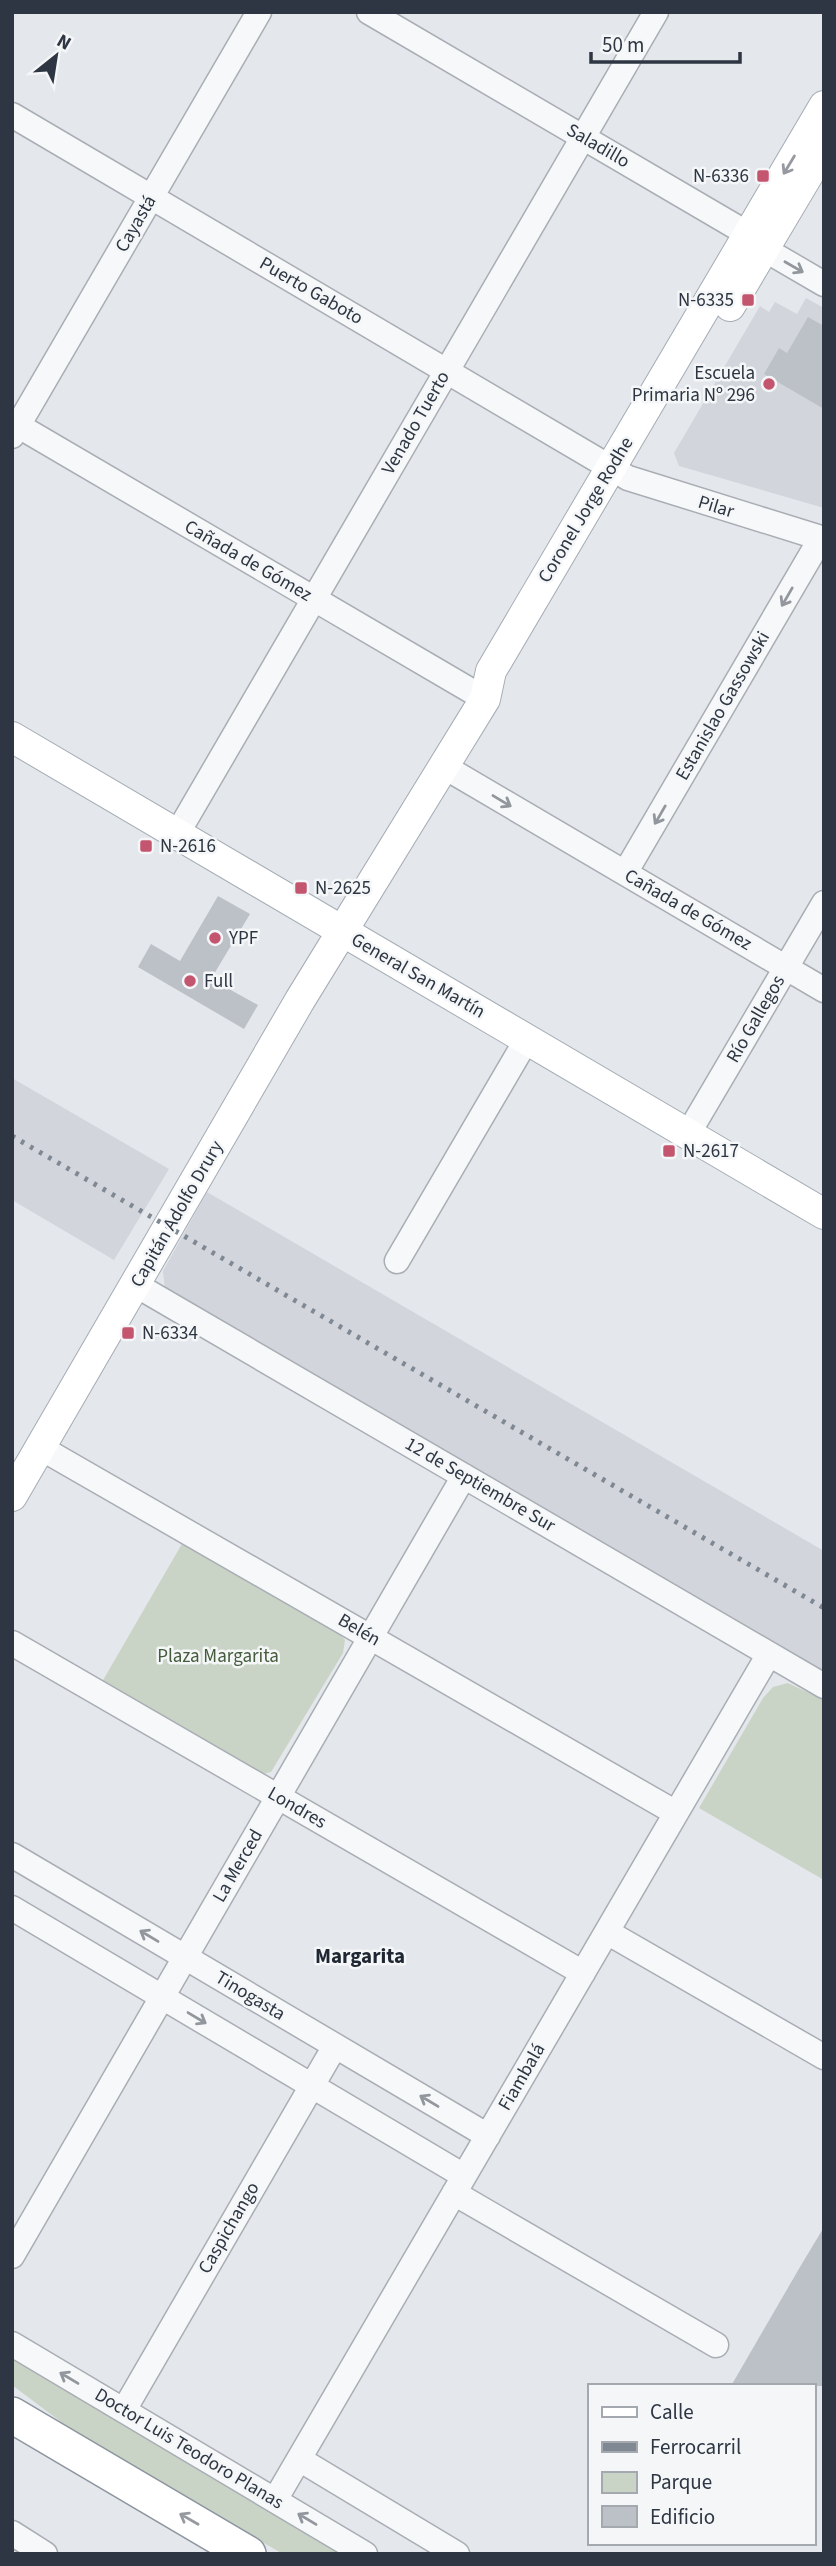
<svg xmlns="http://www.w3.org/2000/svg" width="836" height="2566" viewBox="0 0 836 2566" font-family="'Source Sans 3',sans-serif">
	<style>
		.built { fill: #d2d6dc }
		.green { fill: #cad4c6 }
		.building { fill: #bcc1c7 }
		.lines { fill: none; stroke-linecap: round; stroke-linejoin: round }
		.minor-casing { stroke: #a9aeb5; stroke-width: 27 }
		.major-casing { stroke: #a4acb5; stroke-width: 32 }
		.highway-casing { stroke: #8d96a0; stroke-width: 38 }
		.minor { stroke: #f7f8f9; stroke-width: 24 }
		.major { stroke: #fff; stroke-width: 30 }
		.highway { stroke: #fff; stroke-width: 35 }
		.rail { stroke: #7f8893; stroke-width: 5; stroke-dasharray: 3.5 7; stroke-linecap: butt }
		.oneway { stroke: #969aa0 }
		.oneway2 { stroke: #92979e }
		.poi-dot { fill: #c4556e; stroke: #f4f6f8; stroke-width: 2.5 }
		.labels { text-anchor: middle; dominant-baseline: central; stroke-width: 5; stroke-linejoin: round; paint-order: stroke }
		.street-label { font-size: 19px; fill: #2d3642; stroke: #f4f6f8 }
		.poi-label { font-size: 19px; fill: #2d3642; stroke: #f4f6f8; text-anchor: start }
		.park-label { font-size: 19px; fill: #445c3b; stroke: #f4f6f8 }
		.neighbourhood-label { font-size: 21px; font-weight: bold; fill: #1f2733; stroke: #f4f6f8 }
	</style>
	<rect width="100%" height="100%" fill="#e4e7eb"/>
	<!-- built -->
	<path class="built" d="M806 298 824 308V508L679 466 674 453 760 306 769 312 775 302 797 314Z
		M12 1078 169 1169 114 1260 12 1200Z
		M207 1192 824 1551V1674L165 1289 163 1271Z"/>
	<!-- green -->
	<path class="green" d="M183 1542 337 1631 345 1640 343 1653 271 1772 263 1774 102 1682Z
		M788 1683 824 1700V1880L699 1808 763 1698 773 1687Z
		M12 2356 344 2554H283L85 2440 12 2385Z"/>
	<!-- building -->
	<path class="building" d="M808 317 824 326V409L764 374 779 348 787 353Z
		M218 896 250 914 211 979 258 1005 244 1029 138 967 151 944 180 961Z
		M824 2227V2386H731L800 2267Z"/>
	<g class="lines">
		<defs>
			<path id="minor" d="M369 12 748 234 764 249 824 284
				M12 115 628 478 824 539
				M12 422 485 699
				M12 436 259 12
				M443 766 824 990
				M177 834 656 12
				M625 873 821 538
				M688 1134 824 903
				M397 1261 527 1039
				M136 1285 824 1686
				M41 1448 676 1813
				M12 1643 583 1973
				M12 1855 488 2136
				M12 1908 464 2176
				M607 1932 824 2057
				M454 2193 716 2345
				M12 2256 464 1476
				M12 2344 365 2554
				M124 2410 335 2046
				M299 2459 457 2554
				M275 2500 769 1654
				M12 2533 45 2554"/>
			<path id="major" d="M730 306 824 148
				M12 737 824 1214
				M12 1496 300 1000 485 699 491 671 824 106"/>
			<path id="highway" d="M12 2415 248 2554"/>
		</defs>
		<!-- minor casing -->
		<use href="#minor" class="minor-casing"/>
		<!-- major casing -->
		<use href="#major" class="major-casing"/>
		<!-- highway casing -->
		<use href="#highway" class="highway-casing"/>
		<!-- minor -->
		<use href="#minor" class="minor"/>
		<!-- major -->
		<use href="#major" class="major"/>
		<!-- highway -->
		<use href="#highway" class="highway"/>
		<!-- rail -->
		<path class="rail" d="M12 1136 824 1608"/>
	</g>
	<!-- one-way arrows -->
	<defs><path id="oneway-shaft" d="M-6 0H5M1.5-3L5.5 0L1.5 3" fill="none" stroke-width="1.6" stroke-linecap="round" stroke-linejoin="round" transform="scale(1.75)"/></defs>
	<g class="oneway">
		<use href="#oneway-shaft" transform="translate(789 165) rotate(121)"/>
		<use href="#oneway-shaft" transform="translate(189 2519) rotate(-150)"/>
	</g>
	<g class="oneway2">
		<use href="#oneway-shaft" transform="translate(794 267) rotate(30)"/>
		<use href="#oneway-shaft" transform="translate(787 597) rotate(120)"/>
		<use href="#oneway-shaft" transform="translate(502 801) rotate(31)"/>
		<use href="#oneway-shaft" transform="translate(660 815) rotate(120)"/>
		<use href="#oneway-shaft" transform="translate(149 1936) rotate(-149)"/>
		<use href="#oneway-shaft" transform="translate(197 2018) rotate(31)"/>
		<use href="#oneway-shaft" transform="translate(429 2101) rotate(-149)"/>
		<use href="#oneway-shaft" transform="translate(69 2378) rotate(-149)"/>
		<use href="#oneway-shaft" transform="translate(307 2519) rotate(-149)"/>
	</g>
	<!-- markers -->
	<g class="poi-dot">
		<rect x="756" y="169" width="14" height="14" rx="3.5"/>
		<rect x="741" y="293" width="14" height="14" rx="3.5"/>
		<circle cx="769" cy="384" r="7"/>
		<rect x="139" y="839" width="14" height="14" rx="3.5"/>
		<rect x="294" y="881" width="14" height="14" rx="3.5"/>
		<circle cx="215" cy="938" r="7"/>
		<circle cx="190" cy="981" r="7"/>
		<rect x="662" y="1144" width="14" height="14" rx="3.5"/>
		<rect x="121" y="1326" width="14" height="14" rx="3.5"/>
	</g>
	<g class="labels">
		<!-- street labels -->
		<g class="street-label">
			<text transform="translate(598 146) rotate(30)">Saladillo</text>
			<text transform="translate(136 224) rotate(-60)">Cayastá</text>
			<text transform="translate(311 291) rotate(30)">Puerto Gaboto</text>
			<text transform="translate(416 423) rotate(-60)">Venado Tuerto</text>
			<text transform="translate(716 507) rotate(17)">Pilar</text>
			<text transform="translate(586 510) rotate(-59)">Coronel Jorge Rodhe</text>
			<text transform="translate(248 561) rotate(30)">Cañada de Gómez</text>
			<text transform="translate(723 706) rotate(-60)">Estanislao Gassowski</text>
			<text transform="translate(688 910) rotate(30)">Cañada de Gómez</text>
			<text transform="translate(418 976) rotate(30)">General San Martín</text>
			<text transform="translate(756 1019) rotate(-60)">Río Gallegos</text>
			<text transform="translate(177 1214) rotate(-60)">Capitán Adolfo Drury</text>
			<text transform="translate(480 1485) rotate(30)">12 de Septiembre Sur</text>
			<text transform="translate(359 1630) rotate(30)">Belén</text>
			<text transform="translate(297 1808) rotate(30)">Londres</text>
			<text transform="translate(238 1866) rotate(-60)">La Merced</text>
			<text transform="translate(250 1996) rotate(31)">Tinogasta</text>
			<text transform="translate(522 2077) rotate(-60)">Fiambalá</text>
			<text transform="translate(229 2228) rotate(-60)">Caspichango</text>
			<text transform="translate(189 2449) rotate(31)">Doctor Luis Teodoro Planas</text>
		</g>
		<!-- poi labels -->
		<g class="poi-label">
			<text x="749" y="176" text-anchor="end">N-6336</text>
			<text x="734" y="300" text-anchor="end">N-6335</text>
			<text x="755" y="373" text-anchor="end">Escuela<tspan x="755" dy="22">Primaria Nº 296</tspan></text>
			<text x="160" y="846">N-2616</text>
			<text x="315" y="888">N-2625</text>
			<text x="229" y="938">YPF</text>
			<text x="204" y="981">Full</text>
			<text x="683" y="1151">N-2617</text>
			<text x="142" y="1333">N-6334</text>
		</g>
		<!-- park labels -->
		<g class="park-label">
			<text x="218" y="1656">Plaza Margarita</text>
		</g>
		<!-- neighbourhood labels -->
		<g class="neighbourhood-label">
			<text x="360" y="1956">Margarita</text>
		</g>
	</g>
	<!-- border -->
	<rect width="836" height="2566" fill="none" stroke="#2d3642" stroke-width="28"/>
	<!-- legend -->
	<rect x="588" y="2384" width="228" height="161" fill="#f4f6f8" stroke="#a4a9af" stroke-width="2"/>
	<rect x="602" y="2407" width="35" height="10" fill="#ffffff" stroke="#a4a9af" stroke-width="2"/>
	<text x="650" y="2419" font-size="21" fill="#2d3642">Calle</text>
	<rect x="602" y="2442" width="35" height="10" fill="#7f8893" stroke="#a4a9af" stroke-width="2"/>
	<text x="650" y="2454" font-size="21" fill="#2d3642">Ferrocarril</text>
	<rect x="602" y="2472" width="35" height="21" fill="#cad4c6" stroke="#a4a9af" stroke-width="2"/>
	<text x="650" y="2489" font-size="21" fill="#2d3642">Parque</text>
	<rect x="602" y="2506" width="35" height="21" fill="#bcc1c7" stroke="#a4a9af" stroke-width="2"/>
	<text x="650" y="2524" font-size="21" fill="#2d3642">Edificio</text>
	<!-- north arrow -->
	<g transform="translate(56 56) rotate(30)" stroke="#f4f6f8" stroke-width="5" paint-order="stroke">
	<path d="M0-5L12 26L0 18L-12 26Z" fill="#2d3642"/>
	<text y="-10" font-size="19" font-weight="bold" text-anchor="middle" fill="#2d3642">N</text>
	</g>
	<!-- scale -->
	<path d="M591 52v10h149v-10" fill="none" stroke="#2d3642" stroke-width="3.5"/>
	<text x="602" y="52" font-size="21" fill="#2d3642" stroke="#f4f6f8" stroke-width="5" paint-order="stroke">50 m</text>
</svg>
